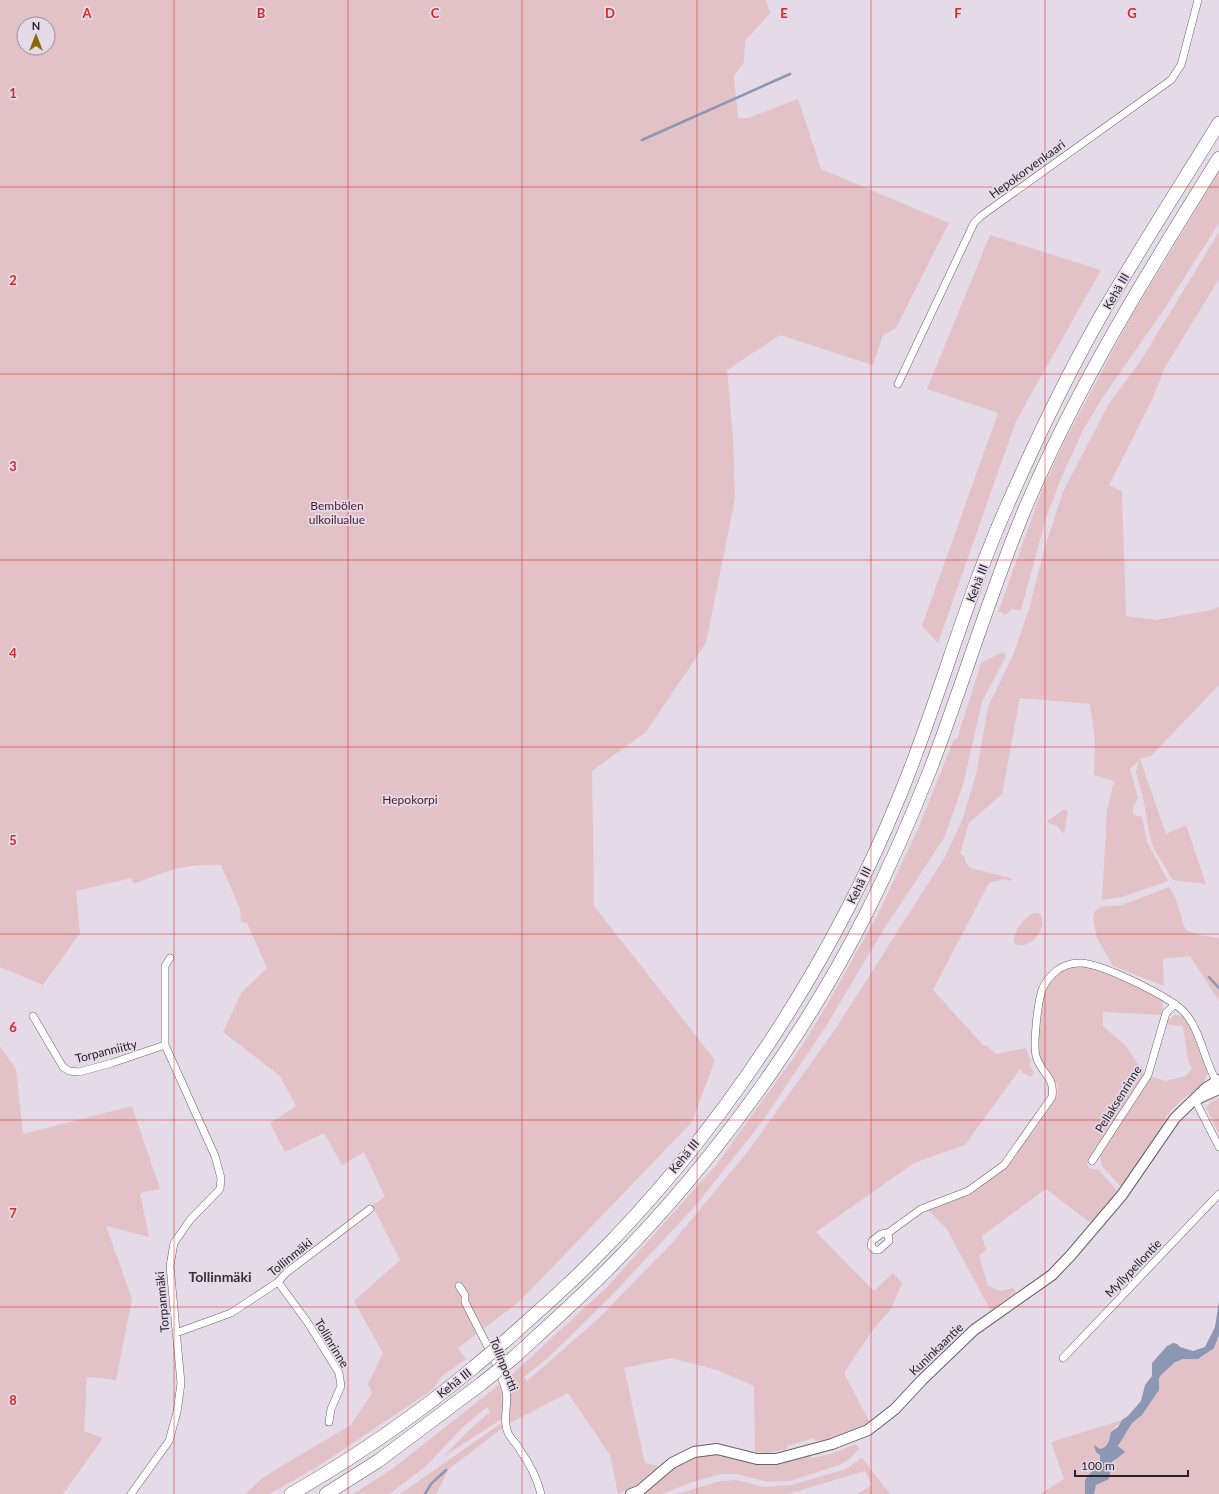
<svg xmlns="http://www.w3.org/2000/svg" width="1219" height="1494" viewBox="0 0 1219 1494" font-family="Lato,sans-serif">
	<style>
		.green { fill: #e3c2c7; fill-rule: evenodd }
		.water { fill: #8b97b3 }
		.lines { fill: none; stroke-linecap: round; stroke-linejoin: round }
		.stream { stroke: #8b97b3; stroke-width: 2.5 }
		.street-casing { stroke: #685f6b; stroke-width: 8 }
		.secondary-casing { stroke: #685f6b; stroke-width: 12 }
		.highway-casing { stroke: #685f6b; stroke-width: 14 }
		.street { stroke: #fff; stroke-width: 7 }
		.secondary { stroke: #fff; stroke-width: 10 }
		.highway { stroke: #fff; stroke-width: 13 }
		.highway-bridge-casing { stroke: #685f6b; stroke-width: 14; stroke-linecap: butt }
		.highway-bridge { stroke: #fff; stroke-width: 13 }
		.grid { fill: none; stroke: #d62828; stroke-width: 1; stroke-opacity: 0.55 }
		.labels { text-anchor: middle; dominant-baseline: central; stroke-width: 3.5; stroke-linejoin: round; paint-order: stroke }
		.street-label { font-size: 12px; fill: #272328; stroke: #e5dae8 }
		.park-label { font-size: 12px; fill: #4e1d28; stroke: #e5dae8 }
		.quarter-label { font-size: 14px; font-weight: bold; fill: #362e39; stroke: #e5dae8 }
		.grid-label { font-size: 13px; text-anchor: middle; font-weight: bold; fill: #d62828; stroke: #e5dae8; stroke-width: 3.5; stroke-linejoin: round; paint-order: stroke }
	</style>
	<rect width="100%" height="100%" fill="#e5dae8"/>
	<!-- green -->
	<path class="green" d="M0 0H766L770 13 745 41 744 62 734 76 738 118H748L798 99 821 169 949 223 896 328 883 335 873 365 780 335 727 370 733 437 735 499 706 643 646 732 592 771 594 906 715 1060 692 1122 519 1302 458 1348 466 1359 442 1376 432 1390 320 1465 280 1488 269 1494H245L260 1480 283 1465 351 1425 372 1393 368 1384 383 1353 354 1301 400 1260 372 1205 385 1197 364 1152 342 1165 324 1133 285 1152 270 1123 296 1106 280 1076 223 1032 241 993 267 968 247 923 241 922 240 909 221 865C185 863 166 871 134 884L131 878 76 891 80 933 43 985 0 967ZM24 24H48V48H24Z
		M1219 172V223L1165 308 1103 397 1083 430 1062 476 1046 518 1021 610 1012 609 1005 615 1002 612H998L1042 490 1066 438 1131 317Z
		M1219 232V279L1164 369 1152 400 1109 485 1122 491 1126 616 1156 620 1211 610 1219 607V685L1151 756 1140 759 1166 834 1186 825 1206 884 1173 880 1154 849 1150 837 1144 802 1136 772 1139 760 1130 769 1138 798C1136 804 1130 808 1134 815L1142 817 1147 842 1168 881 1122 897 1102 900 1107 810 1114 781 1094 775 1095 741 1090 704 1020 698 1002 794 969 823 960 854 964 856 966 863 971 868 1013 879 1009 881 1005 879 989 883 933 990 984 1046 986 1045 996 1054 1026 1048 1031 1062 1029 1064 1034 1072 1031 1077 1022 1073 1020 1069 965 1145 914 1163 816 1232 874 1291 893 1273 902 1283 891 1309 871 1332 844 1373 871 1425 835 1438 815 1441 814 1438 787 1446V1449L769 1453 755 1452 754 1386 717 1370 671 1358 624 1368 645 1463 659 1466 635 1486 618 1494 610 1455 568 1393 510 1423 505 1381 607 1287 717 1164 802 1046 828 1003 878 914 919 827 954 739H957L981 663 1003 652 1006 656 982 702 963 785 944 838 882 932 828 1023 764 1119 697 1204 614 1293 549 1357 524 1377 527 1381 599 1318 672 1243 749 1150 834 1031 945 857 962 821 976 775 988 707 1013 655 1029 609 1045 547 1063 492 1108 405 1140 362Z
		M990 235 1101 270 1016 421 938 643 922 626 998 413 927 389Z
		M1065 809 1068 812 1064 834 1057 826 1046 822Z
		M1169 887C1179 899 1179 916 1186 930L1199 935 1219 938V1001L1190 956 1163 959 1164 986 1113 966 1097 938 1093 918 1094 912 1100 907 1122 905Z
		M1034 913H1039C1051 928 1028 953 1014 943 1013 931 1024 917 1034 913Z
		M1076 966 1090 967 1160 996 1163 999 1162 1015 1103 1012V1026L1126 1046 1145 1075 1087 1163 1088 1167 1092 1169H1098L1119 1193 1092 1224 1046 1189 982 1236 986 1250 979 1256 988 1286 1001 1291 1013 1288 1018 1294 994 1310 989 1308 947 1229 928 1210 967 1196 1007 1167 1047 1112 1058 1093V1086L1040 1060 1037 1049 1044 999 1048 985 1056 976 1065 969Z
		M1174 1015 1183 1016 1193 1030 1209 1073 1207 1074 1204 1084 1184 1098 1165 1117 1167 1119 1147 1152 1123 1189 1102 1166 1100 1156 1150 1076 1165 1081 1186 1076 1192 1069 1188 1060 1183 1026 1165 1024Z
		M0 1046 16 1069 23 1134 132 1106 160 1189 140 1193 149 1237 106 1226 132 1299 116 1380 87 1377 84 1431 103 1438 63 1494H0Z
		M1219 1098V1134L1206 1108 1211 1102Z
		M1219 1335V1494H1094L1096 1485 1109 1477 1123 1434 1156 1379 1175 1359 1199 1357 1218 1340Z
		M500 1384C504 1396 505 1406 503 1418L443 1457 465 1434 490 1412 487 1407 464 1426 425 1467 389 1494H353L392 1469Z
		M1122 1420C1119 1425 1117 1425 1114 1429 1107 1436 1111 1446 1100 1449L1097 1446 1096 1452 1100 1454V1461L1085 1494H1040L1064 1479 1051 1442Z
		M503 1422 504 1427 449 1469 436 1494H400Z
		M855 1444 858 1446 859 1449 848 1460 839 1465 790 1481 768 1482 737 1474H721L692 1482 662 1494H639L678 1463 694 1456 712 1454H810L811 1458 831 1454Z
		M862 1458 890 1494H857L872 1485 865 1471 788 1494H677L720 1481 737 1480 763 1487 791 1485 846 1469Z"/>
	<!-- water -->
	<path class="water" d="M1219 1301V1335L1214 1348 1198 1359H1183L1175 1362 1161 1375 1159 1378V1390L1142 1415 1132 1423 1118 1446 1125 1452 1112 1462 1109 1479 1096 1485 1094 1494H1085V1480L1100 1461V1455L1096 1452 1094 1445 1100 1449C1109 1447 1109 1440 1111 1432L1118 1427 1122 1420 1128 1416 1141 1401 1145 1385 1152 1376V1363L1167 1346 1173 1343 1177 1344 1180 1347 1193 1351 1205 1347 1215 1327Z"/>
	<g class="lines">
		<!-- stream -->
		<path class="stream" d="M642 140 790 74
			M1209 977 1219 988
			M425 1494 431 1484 446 1470"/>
		<defs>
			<path id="street" d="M898 384 974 223 981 216 1171 80 1181 65 1198 0
				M33 1016 63 1067 69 1071 79 1072 112 1063 165 1045
				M1195 1100 1219 1147
				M1092 1161 1148 1075 1166 1013 1175 1004
				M888 1233 889 1241 879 1250H875L871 1246 872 1241 881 1234 888 1233 921 1209 968 1191 1004 1165 1052 1097C1055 1077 1043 1075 1037 1059 1032 1048 1038 1002 1042 990 1048 975 1062 963 1079 963 1099 962 1171 997 1185 1013 1202 1033 1204 1062 1218 1084
				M278 1282 308 1323 339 1373 341 1386 331 1409 329 1422
				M459 1286 465 1295V1302C479 1331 497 1360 506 1391 509 1405 502 1419 508 1433 511 1439 517 1444 520 1450 530 1464 537 1478 541 1494
				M176 1333 231 1313 278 1282 286 1273 370 1209
				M1063 1358 1219 1194
				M131 1494 169 1441 177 1412 181 1383 170 1266 174 1243 190 1220 220 1189 221 1178 215 1156 165 1045V966L170 958"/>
			<path id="secondary" d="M1197 1099 1219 1089
				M631 1494 639 1491 672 1463 694 1452 717 1449 757 1459H776L832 1444 868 1430 895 1409 922 1380 974 1330 1052 1275 1071 1255 1122 1195 1175 1118 1206 1088 1219 1080"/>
			<path id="highway" d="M504 1342C533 1316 562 1291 589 1264 721 1133 830 967 900 795 939 700 965 600 1007 506 1035 442 1065 379 1099 319 1137 253 1179 188 1219 123
				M512 1359C547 1327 582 1296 615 1262 714 1161 803 1039 867 912 890 866 911 818 930 770 963 684 989 596 1024 511 1077 386 1148 272 1219 158
				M291 1494C355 1457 417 1415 474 1367
				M326 1494 378 1461 481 1384"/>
		</defs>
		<!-- street casing -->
		<use href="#street" class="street-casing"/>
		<!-- secondary casing -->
		<use href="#secondary" class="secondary-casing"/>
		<!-- highway casing -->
		<use href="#highway" class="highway-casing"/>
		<!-- street -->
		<use href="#street" class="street"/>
		<!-- secondary -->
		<use href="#secondary" class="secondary"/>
		<!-- highway -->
		<use href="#highway" class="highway"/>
		<defs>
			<path id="highway-bridge" d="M474 1367 504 1342
				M481 1384 512 1359"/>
		</defs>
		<!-- highway-bridge casing -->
		<use href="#highway-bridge" class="highway-bridge-casing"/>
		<!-- highway-bridge -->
		<use href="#highway-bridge" class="highway-bridge"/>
	</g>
	<!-- grid -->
	<path class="grid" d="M174 0V1494M348 0V1494M522 0V1494M697 0V1494M871 0V1494M1045 0V1494M0 187H1219M0 374H1219M0 560H1219M0 747H1219M0 934H1219M0 1120H1219M0 1307H1219"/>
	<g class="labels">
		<!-- street labels -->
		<g class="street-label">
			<text transform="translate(1027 169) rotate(-36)">Hepokorvenkaari</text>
			<text transform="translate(1116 291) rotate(-60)">Kehä III</text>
			<text transform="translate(977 583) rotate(-69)">Kehä III</text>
			<text transform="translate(859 885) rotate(-64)">Kehä III</text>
			<text transform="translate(106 1051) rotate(-14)">Torpanniitty</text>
			<text transform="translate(1118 1099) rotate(-58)">Pellaksenrinne</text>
			<text transform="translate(684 1156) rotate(-51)">Kehä III</text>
			<text transform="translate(290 1257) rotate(-39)">Tollinmäki</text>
			<text transform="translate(1133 1268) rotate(-46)">Myllypellontie</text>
			<text transform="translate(162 1302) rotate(-95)">Torpanmäki</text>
			<text transform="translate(332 1343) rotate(59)">Tollinrinne</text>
			<text transform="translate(936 1349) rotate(-44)">Kuninkaantie</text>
			<text transform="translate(504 1364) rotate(68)">Tollinportti</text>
			<text transform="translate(454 1383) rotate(-38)">Kehä III</text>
		</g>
		<!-- park labels -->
		<g class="park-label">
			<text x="337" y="505">Bembölen<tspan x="337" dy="14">ulkoilualue</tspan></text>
			<text x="410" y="799">Hepokorpi</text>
		</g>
		<!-- quarter labels -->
		<g class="quarter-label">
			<text x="220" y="1276">Tollinmäki</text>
		</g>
	</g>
	<g class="grid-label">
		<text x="87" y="18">A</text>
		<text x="261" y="18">B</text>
		<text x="435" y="18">C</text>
		<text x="610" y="18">D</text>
		<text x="784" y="18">E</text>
		<text x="958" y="18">F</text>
		<text x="1132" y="18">G</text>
		<text x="13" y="98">1</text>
		<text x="13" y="285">2</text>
		<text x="13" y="471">3</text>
		<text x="13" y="658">4</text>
		<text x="13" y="845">5</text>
		<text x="13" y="1032">6</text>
		<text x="13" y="1218">7</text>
		<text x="13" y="1405">8</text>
	</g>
	<!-- north arrow -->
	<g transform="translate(36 36)"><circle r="19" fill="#e5dae8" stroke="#99919b"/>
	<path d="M0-3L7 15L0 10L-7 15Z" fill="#8a6706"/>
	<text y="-6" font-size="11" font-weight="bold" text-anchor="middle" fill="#272328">N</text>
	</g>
	<!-- scale -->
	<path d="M1075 1470v6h113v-6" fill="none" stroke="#272328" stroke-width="2"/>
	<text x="1081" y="1470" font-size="12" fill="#272328" stroke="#e5dae8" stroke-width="3" paint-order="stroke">100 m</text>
</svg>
